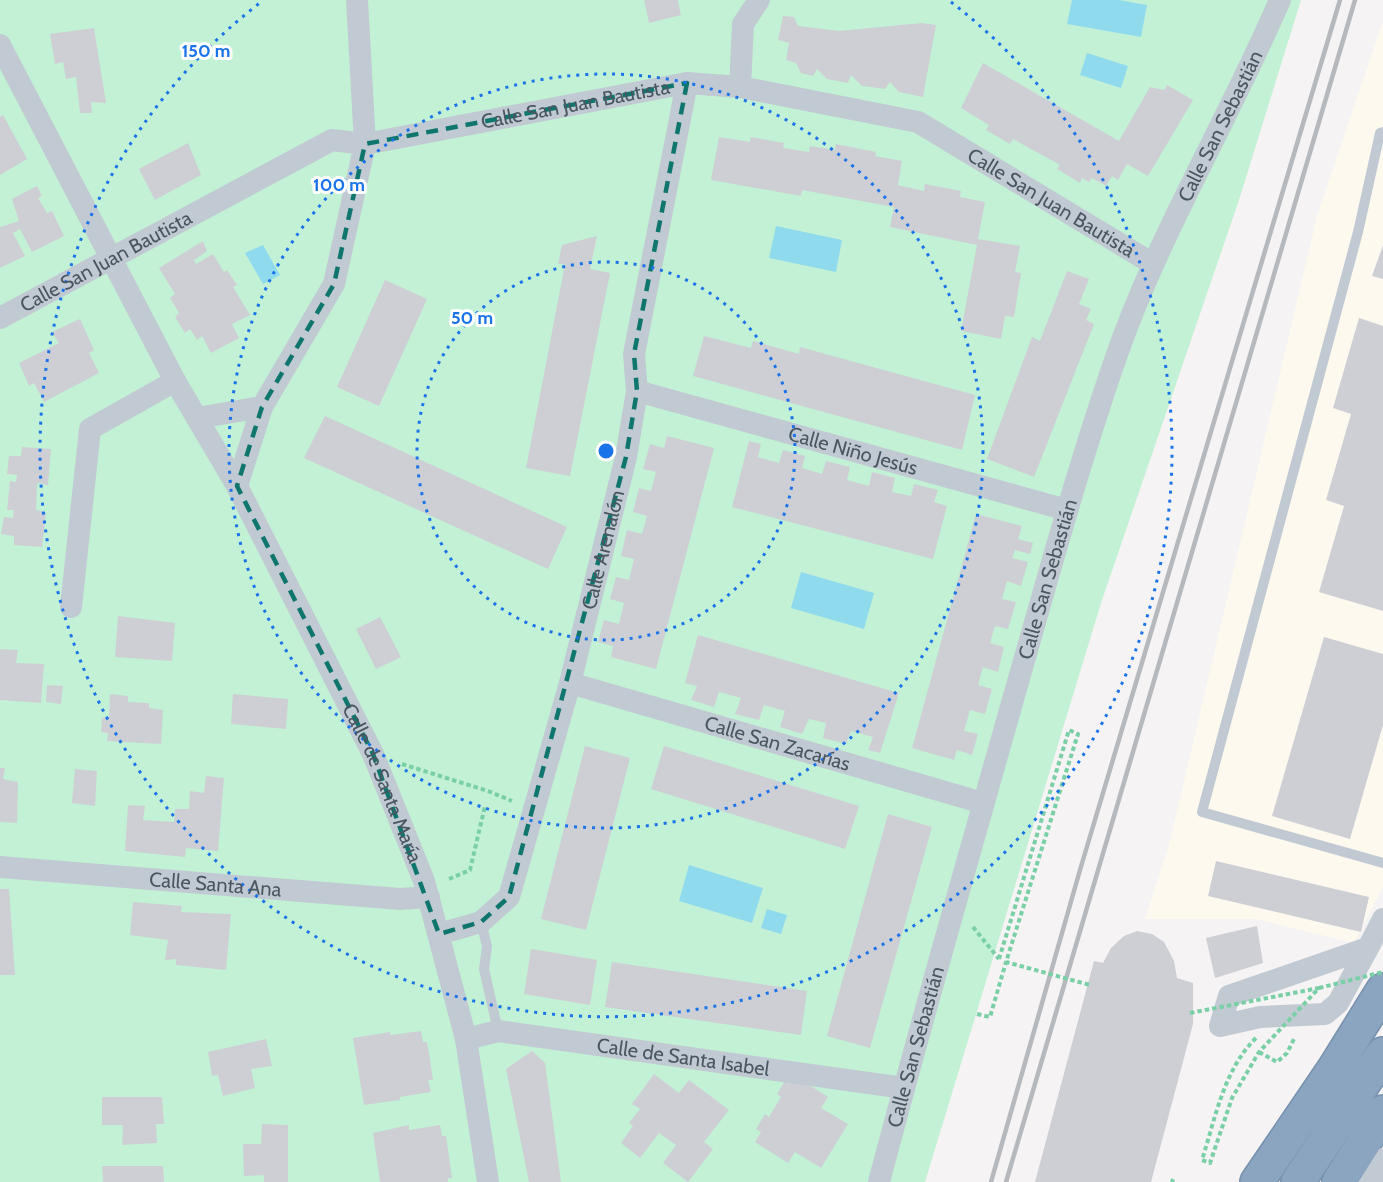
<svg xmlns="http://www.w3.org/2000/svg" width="1383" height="1182" viewBox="0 0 1383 1182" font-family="Cabin,sans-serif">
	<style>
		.commercial { fill: #fdf9ef }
		.green { fill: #c3f1d5 }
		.water { fill: #90daee }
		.building { fill: #cdcfd5 }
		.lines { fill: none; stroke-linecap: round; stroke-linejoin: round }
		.motorway-casing { stroke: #7690ad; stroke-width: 36 }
		.path { stroke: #7ad0a6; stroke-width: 4; stroke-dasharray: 4.5 3; stroke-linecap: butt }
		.service { stroke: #c1cad2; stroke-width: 10 }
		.minor { stroke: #c1cad2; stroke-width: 22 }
		.tertiary { stroke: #c1cad2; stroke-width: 28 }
		.motorway { stroke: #8ba5c1; stroke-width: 33 }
		.rail { stroke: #b5b8bd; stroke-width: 4.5 }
		.path-bridge { stroke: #7ad0a6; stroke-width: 4; stroke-dasharray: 4.5 3; stroke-linecap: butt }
		.marked { fill: none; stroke: #0f766e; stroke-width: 4.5; stroke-dasharray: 12 8; stroke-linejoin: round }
		.ring { fill: none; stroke: #1a73e8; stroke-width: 3; stroke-dasharray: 3 6 }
		.labels { text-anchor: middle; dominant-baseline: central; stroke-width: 6; stroke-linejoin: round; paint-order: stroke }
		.street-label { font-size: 20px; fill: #4a5661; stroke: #fff }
		.centre { fill: #1a73e8; stroke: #fff; stroke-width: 3 }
		.ring-label { font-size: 18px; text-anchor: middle; font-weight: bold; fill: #1a73e8; stroke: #fff; stroke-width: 6; stroke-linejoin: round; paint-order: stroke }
	</style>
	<rect width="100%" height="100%" fill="#f5f3f3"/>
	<!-- commercial -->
	<path class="commercial" d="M1383 21V887L1354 943 1256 919H1145L1169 845 1317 216Z"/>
	<!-- green -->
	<path class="green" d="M0 0H1301L1239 200 1101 603 925 1182H0Z"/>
	<!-- water -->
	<path class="water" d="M1072 0H1119L1147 5 1141 37 1067 24Z
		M1087 53 1128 66 1121 88 1080 75Z
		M776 226 842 240 836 272 769 258Z
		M263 245 280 275 263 284 245 253Z
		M801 572 874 593 864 629 791 608Z
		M689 865 763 888 752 923 679 901Z
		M767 909 787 915 781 934 761 928Z"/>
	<!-- building -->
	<path class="building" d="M644 0H678L681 15 649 23Z
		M783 16 794 17 798 26 839 31 922 23 936 25 923 97 899 92 890 82 885 89 862 86 851 75 848 83 827 79 817 69 813 76 801 73 796 63 786 60 789 43 778 40Z
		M94 28 106 103 91 102 92 113H80L76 77 66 79 63 62 55 64 50 34Z
		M983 63 1119 141 1150 87 1164 90 1167 85 1193 100 1148 176 1127 164 1118 180 1112 176 1106 186 1092 178 1089 182 1082 178 1080 183 1057 169 1060 165 1042 155 1013 139 1010 144 986 130 989 125 961 108Z
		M3 115 27 159 0 175V117Z
		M719 137 750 142 751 137 784 143 783 148 809 152 810 146 835 150 836 144 876 152 875 156 902 161 898 185 924 191 925 184 961 191 960 197 985 202 978 239 1020 246 1015 272 1021 273 1014 317 1005 316 1001 339 961 331 977 245 890 227 894 207 802 190 801 196 711 180Z
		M188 143 201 175 155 200 139 169Z
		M37 186 42 196 38 198 47 213 52 211 64 236 32 252 20 229 13 233 25 256 0 268V227L19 221 12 199Z
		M597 236 590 269 610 273 570 476 526 468 565 264H558L562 245Z
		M203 241 207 251 194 260 196 264 213 254 224 272 227 270 237 285 233 287 250 315 232 324 239 338 211 353 202 336 197 340 190 329 185 333 175 317 179 313 170 298 175 294 159 268Z
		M1383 245V279L1372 276Z
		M1067 271 1089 279 1079 304 1091 309 1086 320 1094 324 1034 477 987 459 1032 337 1040 341Z
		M385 280 427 299 379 406 337 387Z
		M1359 318 1383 326V611L1319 592 1344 506 1326 500 1351 414 1333 408Z
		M80 319 94 350 89 353 99 373 44 402 34 383 29 386 19 363 59 343 52 332Z
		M704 336 751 348 753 341 799 354 800 347 975 395 962 450 693 376Z
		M325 416 567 527 548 569 304 458Z
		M667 436 714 448 656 669 611 657 613 646 598 642 604 620 619 624 624 603 610 599 616 577 629 580 634 559 621 556 627 530 642 534 647 516 633 512 639 488 651 491 656 472 643 469 650 444 664 448Z
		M749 441 761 444 758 457 779 463 783 450 805 456 802 468 822 474 826 461 850 467 847 480 869 486 872 472 895 478 892 492 911 496 914 484 938 490 934 502 947 506 933 559 732 507Z
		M22 447 51 449 48 485 37 483 36 510 46 512 42 547 14 545V536L1 534 4 517 13 518 14 510H7L10 481 16 482 17 475 7 474 9 456H21Z
		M976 514 1022 526 1018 539 1033 543 1030 554 1015 550 1012 558 1028 562 1021 586 1007 581 1002 599 1016 602 1008 629 995 626 990 643 1004 647 998 672 983 667 978 685 992 689 985 714 970 710 964 731 978 734 972 755 957 750 954 760 912 748Z
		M118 616 175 623 172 661 115 657Z
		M380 617 401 657 376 669 356 629Z
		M698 635 899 693 880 753 868 750 873 737 851 731 846 744 823 738 826 723 809 719 802 734 780 727 785 711 764 705 759 720 735 714 741 698 719 692 714 707 691 700 697 686 685 683Z
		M1324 637 1383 654V725L1350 839 1272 816Z
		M0 649 18 650 16 663 44 664 41 703 0 700Z
		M47 685 63 686 61 704 46 702Z
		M110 694 128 696V702L149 703V708L163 710 161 744 107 741 108 733 101 732 102 718H109Z
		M233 694 288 699 286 729 231 724Z
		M585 746 630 758 586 930 541 919Z
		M664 746 859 806 845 849 651 789Z
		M0 768H5L3 779 18 782 17 823 0 822Z
		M75 769 97 771 95 806 72 803Z
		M206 776 224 778 218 851 186 848 185 857 125 851 128 805 145 806 143 820 174 822 175 809H189L190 791 204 793Z
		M888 814 932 827 870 1048 827 1036Z
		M1216 861 1369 897 1361 932 1208 896Z
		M0 889H9L15 975H0Z
		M133 902 182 906 181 912 231 914 226 970 176 965V959L165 960 168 940 130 935Z
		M1257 926 1263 963 1215 978 1206 938Z
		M1137 931 1152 934 1164 942 1174 961 1177 978 1193 983V1024L1151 1182H1035L1094 961 1103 963 1111 948 1124 936Z
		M531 949 597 960 590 1005 524 994Z
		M612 962 807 991 801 1035 605 1007Z
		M421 1031 423 1042H427L430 1059 433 1080H428L431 1092 400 1097V1100L364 1105 353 1038 390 1032V1035Z
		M266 1039 272 1066 251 1069 255 1088 223 1096 218 1075 212 1076 208 1052Z
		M532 1051 545 1063 561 1182H529L506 1069Z
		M654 1074 679 1093 689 1080 729 1110 704 1142 713 1149 688 1182 663 1163 676 1145 659 1133 640 1158 621 1143 633 1126 629 1123 640 1109 632 1104Z
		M794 1075 828 1097 821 1108 848 1124 821 1168 795 1152 788 1163 755 1142 761 1132 756 1129 765 1114 769 1117 781 1097 777 1094 785 1081 789 1084Z
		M102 1097H162L164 1124H156L157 1143 122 1145 123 1125H102Z
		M262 1124 288 1125V1182H264V1175L244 1176 243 1144H261Z
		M409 1125V1130L440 1125 442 1136H446L449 1156 452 1178H448V1182H380L373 1133Z
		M102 1166H163L164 1182H103Z"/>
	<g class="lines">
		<defs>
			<path id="motorway" d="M1257 1182 1334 1069 1383 990
				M1298 1182 1383 1054
				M1339 1182 1383 1112"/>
		</defs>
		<!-- motorway casing -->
		<use href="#motorway" class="motorway-casing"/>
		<!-- path -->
		<path class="path" d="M402 764 488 791 512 801
			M449 879 470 870 485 806
			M973 927 999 959
			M977 1014 990 1017 1006 962
			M1259 1052 1277 1062 1287 1053 1294 1039
			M1172 1182 1173 1179"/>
		<!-- service -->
		<path class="service" d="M1383 132 1380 133 1358 232 1202 812 1383 863
			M481 922 487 946 484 969 498 1031"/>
		<!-- minor -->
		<g class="minor">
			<path id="s1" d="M357 0 365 144 334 284 262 407 237 486 373 754 424 881 466 1039 488 1182"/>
			<path d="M0 45 175 381 237 486"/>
			<path d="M740 87 743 24 759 0"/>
			<path id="s2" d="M0 318 332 140 365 144 687 83 740 87 918 122 1153 264"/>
			<path id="s3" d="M637 391 1067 510"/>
			<path d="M197 418 262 407"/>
			<path d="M71 607 90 429 175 381"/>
			<path id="s4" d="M570 683 983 803"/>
			<path id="s5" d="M0 867 400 899 429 897"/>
			<path id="s6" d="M439 934 481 922 509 897 570 683 626 457 637 391 634 354 687 83"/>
			<path d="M1368 948 1338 1003 1325 1014 1260 1017 1220 1026 1229 996Z"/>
			<path d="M1368 948 1383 919"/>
			<path id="s7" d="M466 1039 498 1031 904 1088"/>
			<path id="s8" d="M879 1182C921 1022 967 863 1012 703 1045 588 1076 473 1115 360 1158 235 1228 121 1280 0"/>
		</g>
		<!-- tertiary -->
		<path class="tertiary" d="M1369 1182 1383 1162"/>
		<!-- motorway -->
		<use href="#motorway" class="motorway"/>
		<!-- rail -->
		<path class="rail" d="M991 1182 1080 870 1340 0
			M1006 1182 1355 0"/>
		<!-- path-bridge -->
		<path class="path-bridge" d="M999 959 1069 730 1078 734 1006 962 1090 985
			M1319 988 1383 972
			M1190 1013 1319 988 1259 1052 1232 1098 1210 1163 1202 1160C1215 1119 1224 1069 1256 1038"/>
	</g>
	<!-- marked area -->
	<path class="marked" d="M687 83 634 354 637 391 626 457 509 897 481 922 439 934 373 754 237 486 262 407 334 284 365 144Z"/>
	<!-- distance rings -->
	<g class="ring">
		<circle cx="606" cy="451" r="189"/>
		<circle cx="606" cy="451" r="377"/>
		<path d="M951 2A566 566 0 1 1 261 2"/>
	</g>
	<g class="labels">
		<!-- street labels -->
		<g class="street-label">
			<text stroke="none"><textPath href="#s2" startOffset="624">Calle San Juan Bautista</textPath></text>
			<text stroke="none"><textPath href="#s8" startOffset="1112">Calle San Sebastián</textPath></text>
			<text stroke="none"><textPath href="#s2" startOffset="1128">Calle San Juan Bautista</textPath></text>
			<text stroke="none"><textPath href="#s2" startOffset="120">Calle San Juan Bautista</textPath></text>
			<text stroke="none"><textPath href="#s3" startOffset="224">Calle Niño Jesús</textPath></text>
			<text stroke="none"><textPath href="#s6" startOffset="441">Calle Arenalón</textPath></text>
			<text stroke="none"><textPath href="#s8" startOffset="626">Calle San Sebastián</textPath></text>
			<text stroke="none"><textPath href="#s4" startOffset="216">Calle San Zacarías</textPath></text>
			<text stroke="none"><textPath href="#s1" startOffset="844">Calle de Santa María</textPath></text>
			<text stroke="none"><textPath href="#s5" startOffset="216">Calle Santa Ana</textPath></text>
			<text stroke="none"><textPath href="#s8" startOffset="140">Calle San Sebastián</textPath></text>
			<text stroke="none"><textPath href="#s7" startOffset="220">Calle de Santa Isabel</textPath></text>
		</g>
	</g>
	<circle cx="606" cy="451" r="9" class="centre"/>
	<g class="ring-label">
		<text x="206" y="57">150 m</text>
		<text x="339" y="191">100 m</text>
		<text x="472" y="324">50 m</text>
	</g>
</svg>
